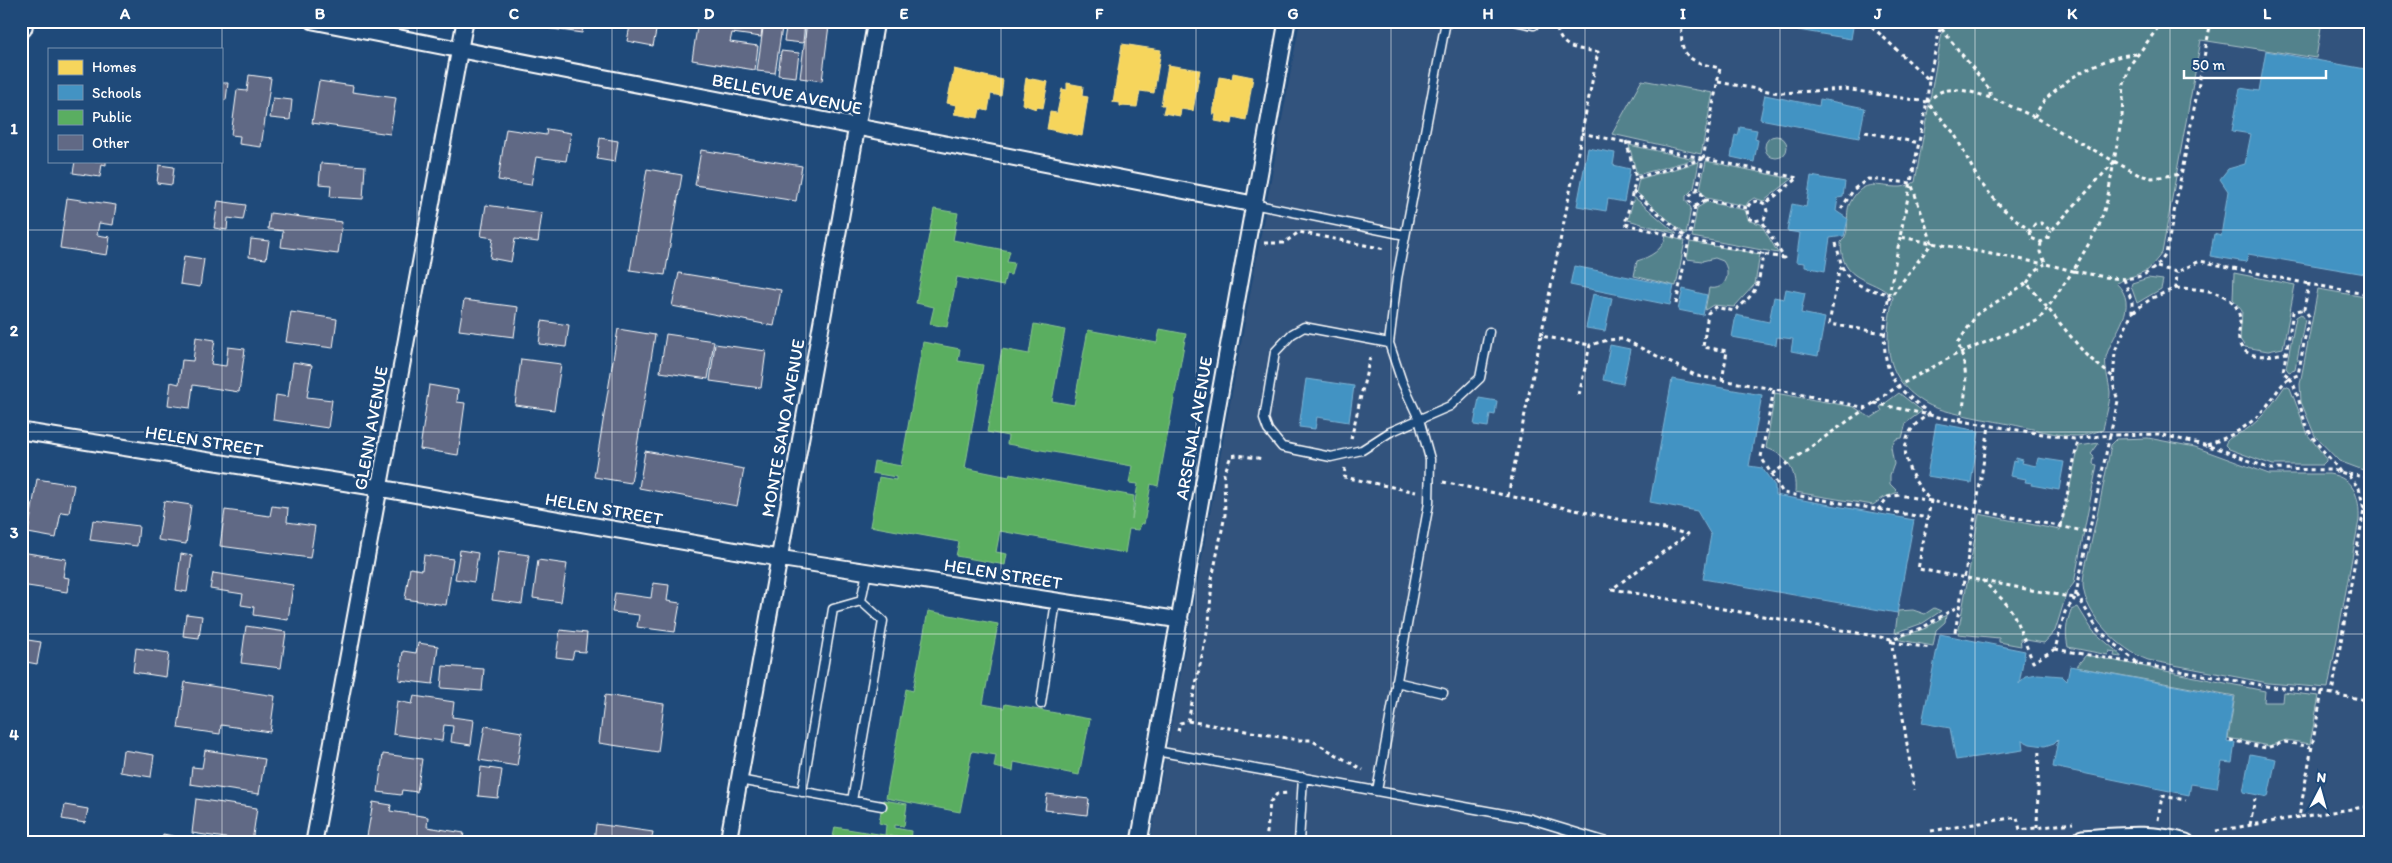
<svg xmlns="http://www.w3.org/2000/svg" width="2392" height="863" viewBox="0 0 2392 863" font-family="Itim,sans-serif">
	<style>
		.built { fill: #33537d }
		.green { fill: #53828c; stroke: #a9c0c6 }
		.homes { fill: #f6d55c; stroke: #f9e28d }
		.schools { fill: #4393c3; stroke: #7bb3d5 }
		.public { fill: #5aae61; stroke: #8cc690 }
		.building { fill: #616985; stroke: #fff }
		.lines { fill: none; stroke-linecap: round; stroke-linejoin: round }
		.service-casing { stroke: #fff; stroke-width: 11 }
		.minor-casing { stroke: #fff; stroke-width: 19 }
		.secondary-casing { stroke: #fff; stroke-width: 25 }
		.path { stroke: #fff; stroke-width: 3; stroke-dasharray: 4 4; stroke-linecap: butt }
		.service { stroke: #1f4a7a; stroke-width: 8 }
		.minor { stroke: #1f4a7a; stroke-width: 15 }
		.secondary { stroke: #1f4a7a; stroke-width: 21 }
		.grid { fill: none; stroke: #fff; stroke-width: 1; stroke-opacity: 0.55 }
		.labels { text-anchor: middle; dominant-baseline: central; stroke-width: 5; stroke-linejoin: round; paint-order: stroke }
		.street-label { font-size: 18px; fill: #fff; stroke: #1f4a7a }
		.neatline { fill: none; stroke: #fff; stroke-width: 2 }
		.grid-label { font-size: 16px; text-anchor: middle; font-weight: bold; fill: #fff }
	</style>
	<rect width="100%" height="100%" fill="#1f4a7a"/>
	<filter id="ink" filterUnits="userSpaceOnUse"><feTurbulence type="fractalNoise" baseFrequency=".02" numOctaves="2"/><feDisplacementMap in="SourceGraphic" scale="10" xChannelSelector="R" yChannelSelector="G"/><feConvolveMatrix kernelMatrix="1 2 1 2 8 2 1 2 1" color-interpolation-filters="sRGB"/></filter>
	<g filter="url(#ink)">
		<!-- built -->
		<path class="built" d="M1300 21H2371V842H1150Z"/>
		<!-- green -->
		<path class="green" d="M1944 21H2322L2316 58 2201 40 2162 253 2148 270 2116 283C2141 307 2113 331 2106 357 2104 367 2109 381 2110 392 2110 404 2105 418 2103 430 2095 432 2085 436 2077 436 2062 437 2026 427 2009 424 1990 420 1943 413 1927 404 1883 379 1884 341 1893 297 1871 276 1841 284 1841 242 1852 232 1844 215 1850 203 1864 176 1879 188 1901 187 1905 187 1911 184 1915 182Z
			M1642 80 1713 93 1701 154 1612 134Z
			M1765 147a11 11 0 1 1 22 0a11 11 0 1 1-22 0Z
			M1629 145 1695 159 1637 175Z
			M1706 161 1792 179 1764 201 1754 198 1748 202 1746 206 1706 198 1700 189Z
			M1699 162 1694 188 1686 196V201L1691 208 1686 235 1636 192 1639 179Z
			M1634 197 1677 234 1628 220Z
			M1707 202 1745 210 1749 221 1761 224 1778 253 1692 237 1697 208Z
			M1666 236 1685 241 1676 286 1634 276 1637 261C1650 257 1663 250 1666 236Z
			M1690 242 1760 254 1755 284 1734 307 1713 305 1705 310 1709 288C1726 291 1732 273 1723 261L1715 258 1702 261 1687 259Z
			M2234 273 2295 285 2283 348 2268 351 2245 347 2240 339 2242 311 2233 299Z
			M2148 278 2163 280 2161 289 2137 303 2131 286 2132 283Z
			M2318 289 2371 298V464L2364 465 2363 470 2339 461 2315 436 2301 402 2300 384Z
			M2301 314 2305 319 2295 370 2289 372 2286 368 2296 317Z
			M2285 386 2290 388 2308 435 2326 458V461L2322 465H2273L2229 449 2225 445C2227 436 2241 434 2247 429 2263 418 2274 402 2285 386Z
			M1775 393 1854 407 1871 418 1882 411 1880 407 1899 393 1922 411 1906 423 1902 438 1896 439 1891 447 1894 464 1890 475V484L1898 492 1883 498 1873 505 1795 492C1797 471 1786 454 1766 448Z
			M2148 438 2195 447 2269 474H2329C2354 478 2360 497 2359 520L2328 688 2268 683 2148 660C2120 650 2085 616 2083 585 2083 570 2089 554 2092 539 2099 508 2105 477 2111 445L2117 439Z
			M2099 443 2091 454 2094 457 2093 464 2097 465 2074 583 2067 592 2055 631 2044 643 2020 639 2021 646 1999 642V638L1958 634 1979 514 2060 530 2079 446Z
			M2078 607 2093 631 2121 655V657L2114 656 2115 652 2109 651 2108 655 2068 647C2065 633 2066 625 2071 610Z
			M1934 608 1941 611 1923 623 1895 633 1898 611 1913 610 1925 614Z
			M1946 615 1945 622 1936 630 1933 646 1895 639 1926 628Z
			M2086 655 2265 691 2264 702H2282L2283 692 2319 696 2310 744 2286 740 2269 746 2228 738 2235 696 2076 667Z"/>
		<!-- homes -->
		<path class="homes" d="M1122 44 1161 50 1154 93 1140 91 1137 107 1120 106V103L1113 102Z
			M1168 65 1200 70 1193 111 1181 109 1180 116 1163 113 1165 105H1161Z
			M954 69 1003 80 1001 96 991 94 988 111 980 109 978 118 954 114 956 105 947 103Z
			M1233 73 1253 77 1246 120 1233 117 1232 124 1215 121 1216 114H1213L1219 77 1232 79Z
			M1026 78 1048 82 1043 108 1037 107 1036 109 1022 104Z
			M1067 83 1083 86 1082 96 1088 97 1082 136 1047 129 1050 112 1057 113 1062 89 1067 90Z"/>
		<!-- schools -->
		<path class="schools" d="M1793 21H1854L1851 39 1792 29Z
			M2266 51 2371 70V275L2248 254 2246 262 2210 256 2214 234 2221 236 2228 191 2220 179 2228 169 2245 164 2251 134 2232 131 2240 88 2259 91Z
			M1765 95 1819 106 1820 99 1865 108 1859 138 1760 119Z
			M1740 127 1757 130 1755 139 1758 140 1754 162 1731 157 1735 135 1738 136Z
			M1588 148 1615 153 1613 165 1630 169 1624 202 1608 199 1606 211 1577 206Z
			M1811 176 1845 182 1843 197 1838 198 1836 211 1848 219 1844 236 1830 238 1825 271 1805 267V263L1796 262 1800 233 1787 231 1792 204 1806 207Z
			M1574 266 1674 286 1670 305 1570 285Z
			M1683 289 1707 295 1703 315 1678 310Z
			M1786 289 1805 293 1801 313 1825 318 1818 356 1791 351 1793 339 1777 337 1776 345 1732 337 1736 315 1769 322 1774 297 1784 299Z
			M1593 294 1612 298 1605 331 1586 328Z
			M1610 345 1630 349 1623 384 1603 380Z
			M1306 379 1354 386 1349 422 1317 417 1315 429 1299 427Z
			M1672 379 1762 395 1749 466 1762 468 1775 486V495L1914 520 1897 613 1703 579 1711 535 1697 511 1650 502Z
			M1479 398 1497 401 1495 415 1490 414 1488 427 1474 425Z
			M1936 423 1979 431 1971 483 1927 476Z
			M2016 458 2023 460 2022 463 2036 466 2038 458 2064 462 2059 490 2031 485 2032 483 2025 482 2026 479 2010 476 2013 461 2016 462Z
			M1940 634 2025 651 2019 684 2025 676 2038 674 2062 676 2067 681 2070 666 2234 697 2227 741 2235 743 2232 763 2222 762 2217 788 2191 784 2189 795 2053 767 2058 739 2054 743 2045 746 2030 744 2022 740 2023 750 1956 760 1950 728 1922 723Z
			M2250 754 2276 759 2268 797 2243 792Z"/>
		<!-- public -->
		<path class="public" d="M934 209 958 213 953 240 1010 251 1007 262 1014 263 1011 275 1006 274 1003 286 957 277 947 327 930 324 934 307 916 303Z
			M1034 324 1065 330 1052 401 1074 405 1088 330 1157 343 1160 329 1186 334 1158 486 1151 484 1144 524 1141 523 1139 530 1129 529 1125 553 1000 531 996 552 1007 554 1005 565 956 556 959 542 870 526 879 477 896 480V477L872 473 874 461 901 466 923 342 960 349 958 361 983 365 965 468 1009 477 1010 474 1134 496 1132 519 1138 484 1129 483 1132 466 1007 444 1008 436 987 432 1002 349 1029 354Z
			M928 611 998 624 983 704 1004 708 1005 704 1090 719 1079 775 1014 762 1013 771 994 767 996 755 972 751 960 812 886 798 906 689 913 691Z
			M883 800 907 804 904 826 895 825V828L911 831 910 842H832L835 827 903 838 885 835 886 825 879 823Z"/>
		<!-- building -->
		<path class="building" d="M546 21H584L582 33 545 28Z
			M631 21H658L653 46 627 41Z
			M698 21H763L761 37 732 33 730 42 758 46 755 70 692 60Z
			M764 21H783L775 73 757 71Z
			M787 21H805L803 43 784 41Z
			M807 22 829 25 822 81 800 78Z
			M781 51 799 53 796 77 778 75Z
			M249 75 271 78 261 147 239 144 240 136 231 135 237 90 247 91Z
			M319 81 353 86 352 92 396 98 390 134 312 123Z
			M221 83H228L226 100H221Z
			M273 98 292 100 290 120 270 118Z
			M506 129 546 135 547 129 571 133 566 161 536 157 531 185 498 180Z
			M600 138 618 141 615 162 597 159Z
			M701 150 802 166 796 201 695 185Z
			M75 161H106V165L102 164 100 177 73 173Z
			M321 163 365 166 363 199 330 197 331 185 319 184Z
			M159 165 174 167 172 185 157 183Z
			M647 169 682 175 665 275 630 270Z
			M67 198 116 205 113 225 99 223 97 235 110 237 107 255 60 248Z
			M218 201 246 205 243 220 228 218 227 230 214 228Z
			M486 205 542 213 538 242 515 239 511 262 490 258 493 238 481 236Z
			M270 213 342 222 338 254 281 247 283 231 268 229Z
			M251 239 269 241 266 259 249 257Z
			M184 256 204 259 200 287 180 284Z
			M679 273 781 290 774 326 672 306Z
			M464 300 518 307 514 337 459 330Z
			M291 312 337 319 333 348 286 342Z
			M542 321 569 325 566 347 539 344Z
			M618 329 655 335 631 483 594 477Z
			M666 334 714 341 708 379 660 372Z
			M196 337 215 340 211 364 226 366 228 347 245 349 239 392 193 385 190 408 168 405 171 382 179 384 182 360 193 361Z
			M715 344 766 351 761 388 710 381Z
			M521 359 561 364 554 410 515 405Z
			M293 362 312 365 307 397 332 400 328 428 273 420 276 395 288 397Z
			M429 385 458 390 457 402 465 403 458 455 420 449Z
			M645 451 744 469 737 506 639 488Z
			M37 479 74 485 69 513 61 512 56 538 28 533Z
			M164 501 191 505 186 544 158 540Z
			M272 506 288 508 287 522 315 526 310 558 220 546 225 510 270 516Z
			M93 520 139 526 137 546 90 540Z
			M460 550 478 553 474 582 455 579Z
			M499 551 529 555 522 604 492 600Z
			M21 552 66 559 63 577 69 578 67 592 21 585Z
			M181 554 192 556 187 592 176 590Z
			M424 555 453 559 446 605 405 599 410 568 422 570Z
			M538 560 567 564 561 602 533 598Z
			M213 573 293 585 288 620 253 615 254 607 241 605 243 594 210 589Z
			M653 583 669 585 667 601 680 603 675 632 637 627 639 615 612 612 615 593 651 598Z
			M186 614 202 616 199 638 183 636Z
			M246 626 286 632 281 668 241 663Z
			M560 630 587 633 585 652 574 651 572 659 556 657Z
			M21 639 41 642 37 664 21 661Z
			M418 643 438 646 433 684 399 680 403 651 416 653Z
			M136 648 169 653 166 677 133 672Z
			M443 666 484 669 482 691 441 688Z
			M185 682 275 696 270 732 221 725 220 734 178 728Z
			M605 695 664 704 658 752 599 743Z
			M414 696 454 702 452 717 474 720 471 745 451 742 453 726 444 725 442 741 393 734 397 701 412 704Z
			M485 726 522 732 517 766 479 760Z
			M123 750 154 755 151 777 120 772Z
			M205 750 265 759 259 794 190 784 192 767 202 768Z
			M383 754 422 759 417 792 402 790 401 795 378 792Z
			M481 767 502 770 498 798 478 796Z
			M1047 794 1089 799 1087 815 1045 810Z
			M196 799 257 808 252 842 192 833Z
			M373 802 391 805 390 811 428 817 427 827 464 833 462 842H366Z
			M65 805 88 809 85 823 62 819Z
			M596 824 653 832 651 842H594Z
			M163 834 202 842H162Z"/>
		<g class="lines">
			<defs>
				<path id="service" d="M1515 21 1534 25
					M1253 204 1405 235
					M1389 343 1397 279 1446 21
					M1396 682 1443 693
					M1041 704 1056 601
					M1156 751 1531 819 1607 842
					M739 780 882 806
					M1377 791 1429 503 1430 459 1419 419 1402 382 1389 343 1304 327 1292 334 1275 352 1264 419 1268 430 1282 447 1331 457 1362 450 1390 432 1450 406 1480 378 1489 332
					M802 792 833 609 861 601 867 572
					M852 801 883 621 861 601
					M1299 842 1303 777
					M2047 842 2082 838V841"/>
				<path id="minor" d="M313 21 1253 204
					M21 431 379 488 778 558 1180 620
					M2082 838C2118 836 2151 831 2186 842
					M314 842 465 21
					M728 842 876 21
					M1139 842 1287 21"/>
				<path id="secondary" d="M21 27 22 21"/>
			</defs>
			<!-- service casing -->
			<use href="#service" class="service-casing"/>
			<!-- minor casing -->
			<use href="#minor" class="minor-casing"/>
			<!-- secondary casing -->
			<use href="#secondary" class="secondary-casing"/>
			<!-- path -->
			<path class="path" d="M1555 21C1560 50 1573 48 1598 52L1541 336 1590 345
				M1683 21C1677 56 1689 62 1720 68L1697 191 1701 193 1704 200 1702 203 1695 206 1689 201V198L1693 191H1697
				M1866 21 1929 80 1927 102 1900 237 2045 264
				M1942 21 1941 28 1990 90V98
				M2163 21 2130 65 2124 84 2122 116 2107 201 2099 226 2073 271C2110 277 2142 291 2166 254L2211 21
				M2136 54C2105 56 2069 76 2047 98 2041 103 2038 111 2034 117L2139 175 2152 178 2182 174
				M1929 79 1940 29
				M1718 82 1779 93 1845 89 1927 102
				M2034 117C2013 107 1966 84 1943 91 1938 92 1931 99 1927 102L1954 133 1979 181 2002 208 2030 231 2035 224 2041 223 2051 231 2114 162
				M1865 132 1919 143
				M1581 133 1798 178 1765 204 1759 201 1751 202 1747 208 1748 218 1754 221 1764 219 1767 211 1765 204
				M1626 141 1636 178 1703 159
				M1633 191 1689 240 1625 224 1636 178
				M1704 200 1747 208
				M1695 206 1689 240 1784 258 1762 221
				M1841 209 1854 189 1868 179 1911 183 1932 243 1888 300 1900 237
				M2030 231 2031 238 2041 242 2048 238 2051 231
				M1264 243H1284L1299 232 1385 249
				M1836 243 1842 267 1839 271 1829 324 1884 333
				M1842 267C1851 286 1870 290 1889 294
				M2157 267 2177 272 2200 261 2309 284
				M2124 279 2132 302V313L2115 351 2113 384 2118 401 2110 435 2159 434 2220 449 2270 469 2332 470 2340 472 2347 474 2359 488 2364 509 2332 693
				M2027 283 2035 271 2045 264
				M2176 288C2199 289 2239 289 2240 321 2240 330 2236 340 2242 348 2251 360 2274 355 2286 353
				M1888 300C1884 326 1879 365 1899 387 1908 397 1921 406 1932 416
				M1676 304 1689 240
				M2133 312 2152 298 2176 288 2177 272
				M1722 381 1727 351 1703 347 1708 313 1715 307 1734 311C1759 292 1759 283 1763 253
				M1579 395 1590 345 1608 340 1623 339 1697 376 1774 389
				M1874 403 1943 418 2074 439 2110 435 2075 598 1918 569 1931 501C1906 475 1890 437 1928 415
				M1867 408 1774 389 1761 457 1783 493 1928 518
				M1960 421C1967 391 1969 373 1958 343L1977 314 2027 283 2086 355 2113 377
				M1351 439 1370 357
				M2207 445C2230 437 2249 427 2265 408 2275 397 2278 386 2290 378L2283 372 2293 312 2304 309
				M1345 468 1344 477 1416 492
				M2340 472C2331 458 2317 446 2309 431 2300 414 2300 394 2290 378L2298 375 2309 316 2304 309 2309 284 2371 295
				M1772 474 1898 386 1955 355 2039 320 2073 271 2046 264 2040 252 2041 242
				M2348 474 2371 478
				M1443 482 1688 534 1612 589 1891 639 1922 628 1960 605
				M1508 496 1541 336
				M2364 509 2371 500
				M1878 510 1888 497 1900 495 1976 510 1989 426
				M2061 526 2078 440
				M1982 580 2004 601 2013 613 2033 662 2055 649 2065 612 2075 598
				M1955 632 1976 510 2089 532
				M1891 639 1914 790
				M1892 642 1931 648
				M2055 649 2139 664 2098 630 2076 593
				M2139 664 2272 687 2316 691 2371 701
				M2322 692 2299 817 2371 806
				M1188 721 1298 740H1311L1363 770
				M1178 731 1180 723 1188 721 1209 623 1212 579 1225 515 1224 474 1231 456 1237 455 1264 459
				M2230 740 2266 748 2285 742 2311 747
				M2158 820 2162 796 2186 800
				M2250 825 2255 799
				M2037 828 2039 748
				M1931 831 2017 817 2020 830 2073 823
				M2216 831 2299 817
				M1266 842 1270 802 1277 794 1290 793"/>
			<!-- service -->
			<use href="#service" class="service"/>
			<!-- minor -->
			<use href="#minor" class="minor"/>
			<!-- secondary -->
			<use href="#secondary" class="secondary"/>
		</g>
	</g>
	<!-- grid -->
	<path class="grid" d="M222 21V842M417 21V842M612 21V842M806 21V842M1001 21V842M1196 21V842M1391 21V842M1585 21V842M1780 21V842M1975 21V842M2170 21V842M21 230H2371M21 432H2371M21 634H2371"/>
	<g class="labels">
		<!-- street labels -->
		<g class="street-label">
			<text transform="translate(787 94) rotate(11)">BELLEVUE AVENUE</text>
			<text transform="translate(371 428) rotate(-80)">GLENN AVENUE</text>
			<text transform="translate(783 428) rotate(-80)">MONTE SANO AVENUE</text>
			<text transform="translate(1194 428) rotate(-80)">ARSENAL AVENUE</text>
			<text transform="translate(204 441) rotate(9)">HELEN STREET</text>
			<text transform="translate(604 509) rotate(10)">HELEN STREET</text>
			<text transform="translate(1003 574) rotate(9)">HELEN STREET</text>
		</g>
	</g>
	<!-- margin -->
	<rect width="2392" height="863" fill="none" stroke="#1f4a7a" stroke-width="55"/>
	<!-- legend -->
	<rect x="48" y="48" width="175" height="115" fill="#1f4a7a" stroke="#7992af"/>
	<rect x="58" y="60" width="25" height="15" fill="#f6d55c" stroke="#7992af"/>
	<text x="92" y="72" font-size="15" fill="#ffffff">Homes</text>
	<rect x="58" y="85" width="25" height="15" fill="#4393c3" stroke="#7992af"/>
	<text x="92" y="98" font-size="15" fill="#ffffff">Schools</text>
	<rect x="58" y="110" width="25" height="15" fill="#5aae61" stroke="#7992af"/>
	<text x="92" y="122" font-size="15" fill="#ffffff">Public</text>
	<rect x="58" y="135" width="25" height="15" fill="#616985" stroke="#7992af"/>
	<text x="92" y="148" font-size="15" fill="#ffffff">Other</text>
	<!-- north arrow -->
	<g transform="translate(2320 790) rotate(6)" stroke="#1f4a7a" stroke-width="4" paint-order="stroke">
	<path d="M0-4L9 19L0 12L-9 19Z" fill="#ffffff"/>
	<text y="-8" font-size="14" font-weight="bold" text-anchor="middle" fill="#ffffff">N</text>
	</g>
	<!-- scale -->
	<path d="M2184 70v8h142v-8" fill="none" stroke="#ffffff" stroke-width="2.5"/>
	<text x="2192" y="70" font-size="15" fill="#ffffff" stroke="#1f4a7a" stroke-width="4" paint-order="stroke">50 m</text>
	<rect x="28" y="28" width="2336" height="808" class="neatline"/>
	<g class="grid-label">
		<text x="125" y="19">A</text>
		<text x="320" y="19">B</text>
		<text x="514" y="19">C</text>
		<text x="709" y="19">D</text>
		<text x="904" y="19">E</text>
		<text x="1099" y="19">F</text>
		<text x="1293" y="19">G</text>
		<text x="1488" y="19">H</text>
		<text x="1683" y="19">I</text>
		<text x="1878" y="19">J</text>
		<text x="2072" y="19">K</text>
		<text x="2267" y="19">L</text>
		<text x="14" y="134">1</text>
		<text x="14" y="336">2</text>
		<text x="14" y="538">3</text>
		<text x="14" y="740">4</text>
	</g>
</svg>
